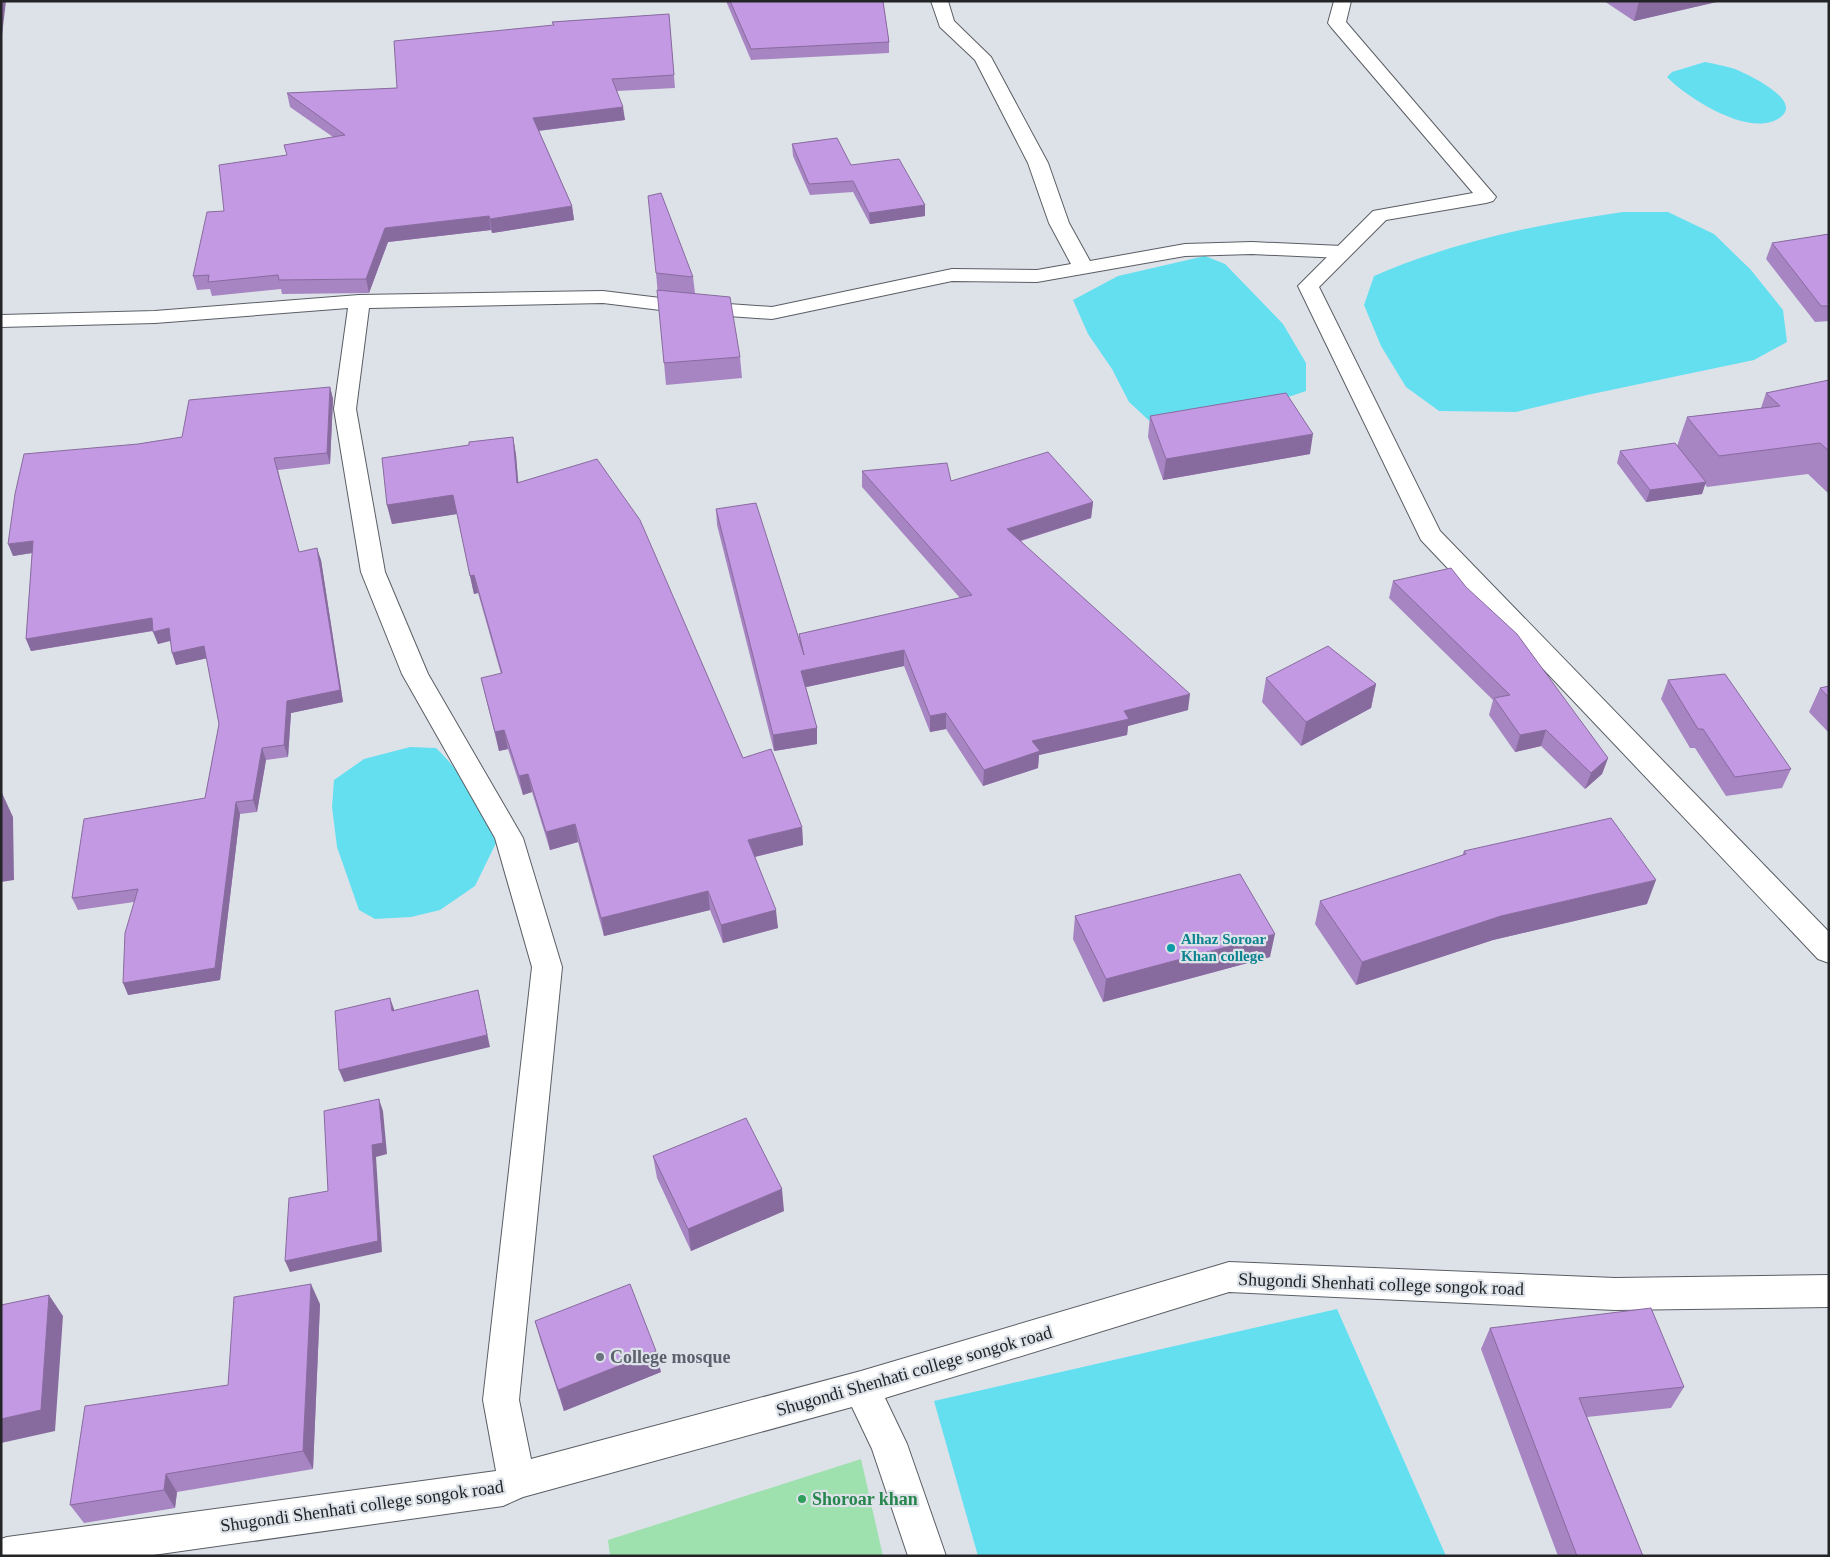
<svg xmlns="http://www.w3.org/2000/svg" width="1830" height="1557" viewBox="0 0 1830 1557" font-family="Georgia,serif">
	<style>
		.green { fill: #9fe0af }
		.water { fill: #64dff0 }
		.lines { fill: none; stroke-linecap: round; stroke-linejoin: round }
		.minor-casing { stroke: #5a5e64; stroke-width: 2 }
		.tertiary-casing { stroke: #5a5e64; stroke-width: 2 }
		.minor { fill: #fff; fill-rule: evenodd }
		.tertiary { fill: #fff; fill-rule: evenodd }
		.wall { fill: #a784c2 }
		.shaded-wall { fill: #886b9e }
		.building { fill: #c299e2; stroke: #886b9e }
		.culture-dot { fill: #0f9aa8; stroke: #dde2e9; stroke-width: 2 }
		.worship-dot { fill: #6b7280; stroke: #dde2e9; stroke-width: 2 }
		.leisure-dot { fill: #2e9e5b; stroke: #dde2e9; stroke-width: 2 }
		.labels { text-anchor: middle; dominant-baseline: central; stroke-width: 4.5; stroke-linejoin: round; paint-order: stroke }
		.culture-label { font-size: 15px; font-weight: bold; fill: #0d838f; stroke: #dde2e9; text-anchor: start }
		.near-street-label { font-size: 18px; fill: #222426; stroke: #dde2e9 }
		.near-worship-label { font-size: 18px; font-weight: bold; fill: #5b616d; stroke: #dde2e9; text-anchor: start }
		.near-leisure-label { font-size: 18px; font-weight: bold; fill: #27864d; stroke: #dde2e9; text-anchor: start }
	</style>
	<rect width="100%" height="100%" fill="#dde2e9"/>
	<!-- green -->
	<path class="green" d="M861 1459 883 1556H610L608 1540Z"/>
	<!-- water -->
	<path class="water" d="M1705 62C1715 64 1726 66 1735 69 1747 74 1801 99 1782 116 1754 141 1687 98 1667 77L1672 72Z
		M1623 212H1668L1714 234 1751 270 1783 310 1787 342 1754 360 1587 395 1516 412 1439 411 1406 387 1381 346 1364 305 1374 276C1452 242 1538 224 1623 212Z
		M1205 256 1225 264 1283 324 1306 363V391L1262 406 1156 427 1129 402 1112 369 1088 334 1073 300 1118 276Z
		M410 747 436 748C466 777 480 804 496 843L475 886 440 910 411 917 375 919 359 910 337 847 332 807 334 780 364 759Z
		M1337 1309 1446 1556H978L934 1401Z"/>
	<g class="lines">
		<defs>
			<path id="minor" d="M931 1H948L954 21 991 57 1048 163 1069 223 1090 261 1185 244 1252 242 1342 246 1349 248 1352 252 1349 256 1342 258 1252 254 1185 256 1037 282 952 281 772 319 685 313 603 303 369 308 356 409 385 572 428 674 523 838 562 967 519 1400 531 1459 861 1371 1229 1262 1615 1278 1829 1275V1307L1615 1310 1229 1292 885 1398 907 1444 946 1556H908L872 1449 852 1407 523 1497 503 1506 146 1556H1V1539L7 1537 496 1471 483 1400 532 967 495 838 402 674 361 572 334 409 348 308 155 323 1 327V315L155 311 359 295 603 291 685 301 772 307 952 269 1037 270 1071 264 1049 223 1028 163 975 60 940 27Z"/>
			<path id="tertiary" d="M1334 1H1351L1346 22 1496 197 1493 201 1486 203 1386 220 1319 287 1440 531 1829 932V963L1818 959 1421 540 1298 286 1373 211 1473 193 1331 27 1328 23Z"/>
		</defs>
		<!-- minor casing -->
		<use href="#minor" class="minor-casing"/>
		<!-- tertiary casing -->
		<use href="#tertiary" class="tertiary-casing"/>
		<!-- minor -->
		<use href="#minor" class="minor"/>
		<!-- tertiary -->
		<use href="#tertiary" class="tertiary"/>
	</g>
	<!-- wall -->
	<path class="wall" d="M726 1H883L889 42V53L751 60Z
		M1604 1H1721L1634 21Z
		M669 14 675 88 617 91 625 120 539 131 572 206 574 220 492 233 491 230 388 242 369 293 282 294 281 289 212 296 210 289 197 290 193 276 224 211 287 155 284 145 333 137 290 107 287 93 397 88 553 25 552 22Z
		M792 144 851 165 925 205V216L870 224 853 192 810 195 793 156Z
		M1829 234V321L1815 322 1766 259 1772 243Z
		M656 273 693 277 695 293 740 357 742 378 666 385Z
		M1829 380V494L1808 474 1707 487 1705 484 1702 494 1646 502 1617 463 1620 451 1677 446 1687 417 1761 408 1766 393Z
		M330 387 333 399 330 464 278 470 299 552 321 560 343 702 291 713 288 757 266 760 257 812 240 814 220 980 128 995 134 902 78 910 72 898 205 798 219 724 207 658 176 665 170 641 158 644 153 631 31 651 26 639 32 553 13 556 138 444 182 437Z
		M1150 416 1310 454 1163 480 1148 437Z
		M513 437 516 455 518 483 743 758 802 827 803 845 755 857 778 928 723 943 710 910 604 936 578 842 550 850 532 792 523 795 508 749 499 751 481 678 501 674 478 593 474 594 457 514 392 524 387 505 469 445Z
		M862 471 951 481 1093 502 1091 518 1021 541 1188 710 1128 726 1127 735 1039 755 1038 768 983 786 946 729 930 732 904 666 806 687 817 728V744L774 751 717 525 716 509 800 642 799 634 960 598 862 487Z
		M1393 581 1608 758 1602 774 1585 789 1541 746 1515 752 1489 715 1493 700 1389 598Z
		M1266 678 1376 684 1371 708 1301 746 1262 702Z
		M1668 680 1791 769 1782 788 1726 796 1695 748H1690L1661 699Z
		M1829 686V733L1809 712 1820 688Z
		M1464 851 1647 904 1493 940 1356 985 1315 924 1320 901 1462 856Z
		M1075 916 1270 957 1103 1002 1073 939Z
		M653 1156 784 1211 691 1251 657 1178Z
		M320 1304 313 1469 177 1492 175 1508 84 1523 70 1505 228 1385Z
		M535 1321 661 1372 564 1411 541 1342Z
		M1490 1328 1684 1387 1671 1408 1587 1417 1643 1556H1558L1481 1349Z"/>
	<!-- shaded-wall -->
	<path class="shaded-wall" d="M1 1H6L1 44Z
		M1639 1H1721L1634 21Z
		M623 107 625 120 535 131 533 118Z
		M925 205V216L870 224 869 213Z
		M572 206 574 220 492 233 490 219Z
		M489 216 491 230 388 242 369 293 366 279 385 228Z
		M330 387 333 399 330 464 327 453Z
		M1313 434 1310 454 1163 480 1166 459Z
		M513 437 516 455 520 502 517 483Z
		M1706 482 1702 494 1646 502 1650 490Z
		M453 495 457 514 392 524 387 505Z
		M1093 502 1091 518 1007 545V529Z
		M33 541 38 552 13 556 8 544Z
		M317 548 321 560 343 702 291 713 288 757 284 745 287 701Z
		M474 575 478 593 474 594 470 576Z
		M152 618 157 630 31 651 26 639Z
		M169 628 173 640 158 644 153 632Z
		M204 646 208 658 176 665 172 653Z
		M904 650V666L802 688 801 671Z
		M1376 684 1371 708 1301 746 1306 722Z
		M1190 694 1188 710 1128 726 1127 735 1039 755 1038 768 983 786 984 770 1032 741 1124 711Z
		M946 713V729L930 732V716Z
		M817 728V744L774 751 773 735Z
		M504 730 508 749 499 751 495 732Z
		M1546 730 1541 746 1515 752 1520 735Z
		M262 748 266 760 257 812 253 800Z
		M1608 758 1602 774 1585 789 1591 773Z
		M528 774 532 792 523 795 519 776Z
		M2 793 13 817 14 880 1 882Z
		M236 802 240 814 220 980 128 995 123 983Z
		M575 824 578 842 550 850 546 832Z
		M802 827 803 845 750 858 748 840Z
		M1656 880 1647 904 1493 940 1356 985 1362 962 1501 916Z
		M708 891 710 910 604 936 601 918Z
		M776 910 778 928 723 943 721 925Z
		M1275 934 1270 957 1103 1002 1106 979Z
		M478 990 490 1047 344 1082 339 1070Z
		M390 998 394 1009 396 1023 392 1011Z
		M379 1099 383 1111 387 1154 376 1157 382 1252 290 1272 285 1261 372 1145Z
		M782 1189 784 1211 691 1251 688 1229Z
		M311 1284 320 1304 313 1469 303 1451Z
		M49 1295 63 1316 55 1431 1 1443V1419Z
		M656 1351 661 1372 564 1411 558 1390Z
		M166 1474 177 1492 175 1508 164 1490Z"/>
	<!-- building -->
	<path class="building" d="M730 1H883L889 42 751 49Z
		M669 14 674 75 612 79 623 107 533 118 572 206 490 219 489 216 385 228 366 279 279 280 278 275 208 282 209 275 193 276 207 212 224 211 219 165 287 155 284 145 345 135 287 93 397 88 394 41 554 25 552 22Z
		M837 138 851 165 899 159 925 205 869 213 853 181 809 184 792 144Z
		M661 193 693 277 656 273 648 196Z
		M1829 234V306H1821L1772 243Z
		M657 290 730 297 740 357 664 363Z
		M1829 380V451L1820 443 1719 456 1687 417 1780 406 1766 393Z
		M330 387 327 453 274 458 299 552 317 548 340 690 287 701 284 745 262 748 253 800 236 802 215 968 123 983 125 933 138 889 72 898 84 819 205 798 219 724 204 646 172 653 169 628 153 632 152 618 26 639 33 541 8 544 15 494 24 454 138 444 182 437 189 400Z
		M1286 393 1313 434 1166 459 1150 416Z
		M513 437 517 483 597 459 640 520 743 758 771 749 802 827 748 840 776 910 721 925 708 891 601 918 575 824 546 832 528 774 519 776 504 730 495 732 481 678 502 673 474 575 470 576 453 495 387 505 382 458 469 445V442Z
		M1675 443 1706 482 1650 490 1620 451Z
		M1048 452 1093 502 1007 529 1190 694 1124 711 1129 719 1032 741 1040 751 984 770 946 713 930 716 904 650 801 671 817 728 773 735 716 509 756 503 804 655 799 634 972 595 862 471 947 463 951 481Z
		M1451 568 1466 587 1517 634 1608 758 1591 773 1546 730 1520 735 1494 698 1510 695 1393 581Z
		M1328 646 1376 684 1306 722 1266 678Z
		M1725 674 1791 769 1735 777 1703 729H1698L1668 680Z
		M1829 686V698L1820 688Z
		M1 793H2L1 856Z
		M1611 818 1656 880 1501 916 1362 962 1320 901 1466 854 1464 851Z
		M1240 874 1275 934 1106 979 1075 916Z
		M478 990 487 1035 339 1070 335 1011 390 998 392 1011Z
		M379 1099 383 1143 372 1145 378 1241 285 1261 289 1198 328 1191 324 1111Z
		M746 1118 782 1189 688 1229 653 1156Z
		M311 1284 303 1451 166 1474 164 1490 70 1505 85 1406 228 1385 234 1297Z
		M630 1284 656 1351 558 1390 535 1321Z
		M49 1295 41 1410 1 1419V1305Z
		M1651 1308 1684 1387 1579 1398 1643 1556H1577L1490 1328Z"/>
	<!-- markers -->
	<circle class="culture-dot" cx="1171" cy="948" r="5"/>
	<circle class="worship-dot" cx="600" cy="1357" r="5"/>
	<circle class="leisure-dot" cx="802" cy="1499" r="5"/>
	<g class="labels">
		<!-- culture labels -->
		<g class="culture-label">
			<text x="1181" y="939">Alhaz Soroar<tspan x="1181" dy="17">Khan college</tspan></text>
		</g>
		<!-- near-street labels -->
		<g class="near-street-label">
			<text transform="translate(1381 1284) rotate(2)">Shugondi Shenhati college songok road</text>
			<text transform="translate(914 1371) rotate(-16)">Shugondi Shenhati college songok road</text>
			<text transform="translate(362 1506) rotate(-8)">Shugondi Shenhati college songok road</text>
		</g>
		<!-- near-worship labels -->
		<g class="near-worship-label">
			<text x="610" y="1357">College mosque</text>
		</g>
		<!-- near-leisure labels -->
		<g class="near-leisure-label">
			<text x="812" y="1499">Shoroar khan</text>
		</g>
	</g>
	<!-- border -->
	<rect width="1830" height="1557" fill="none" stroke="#222426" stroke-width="5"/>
</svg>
